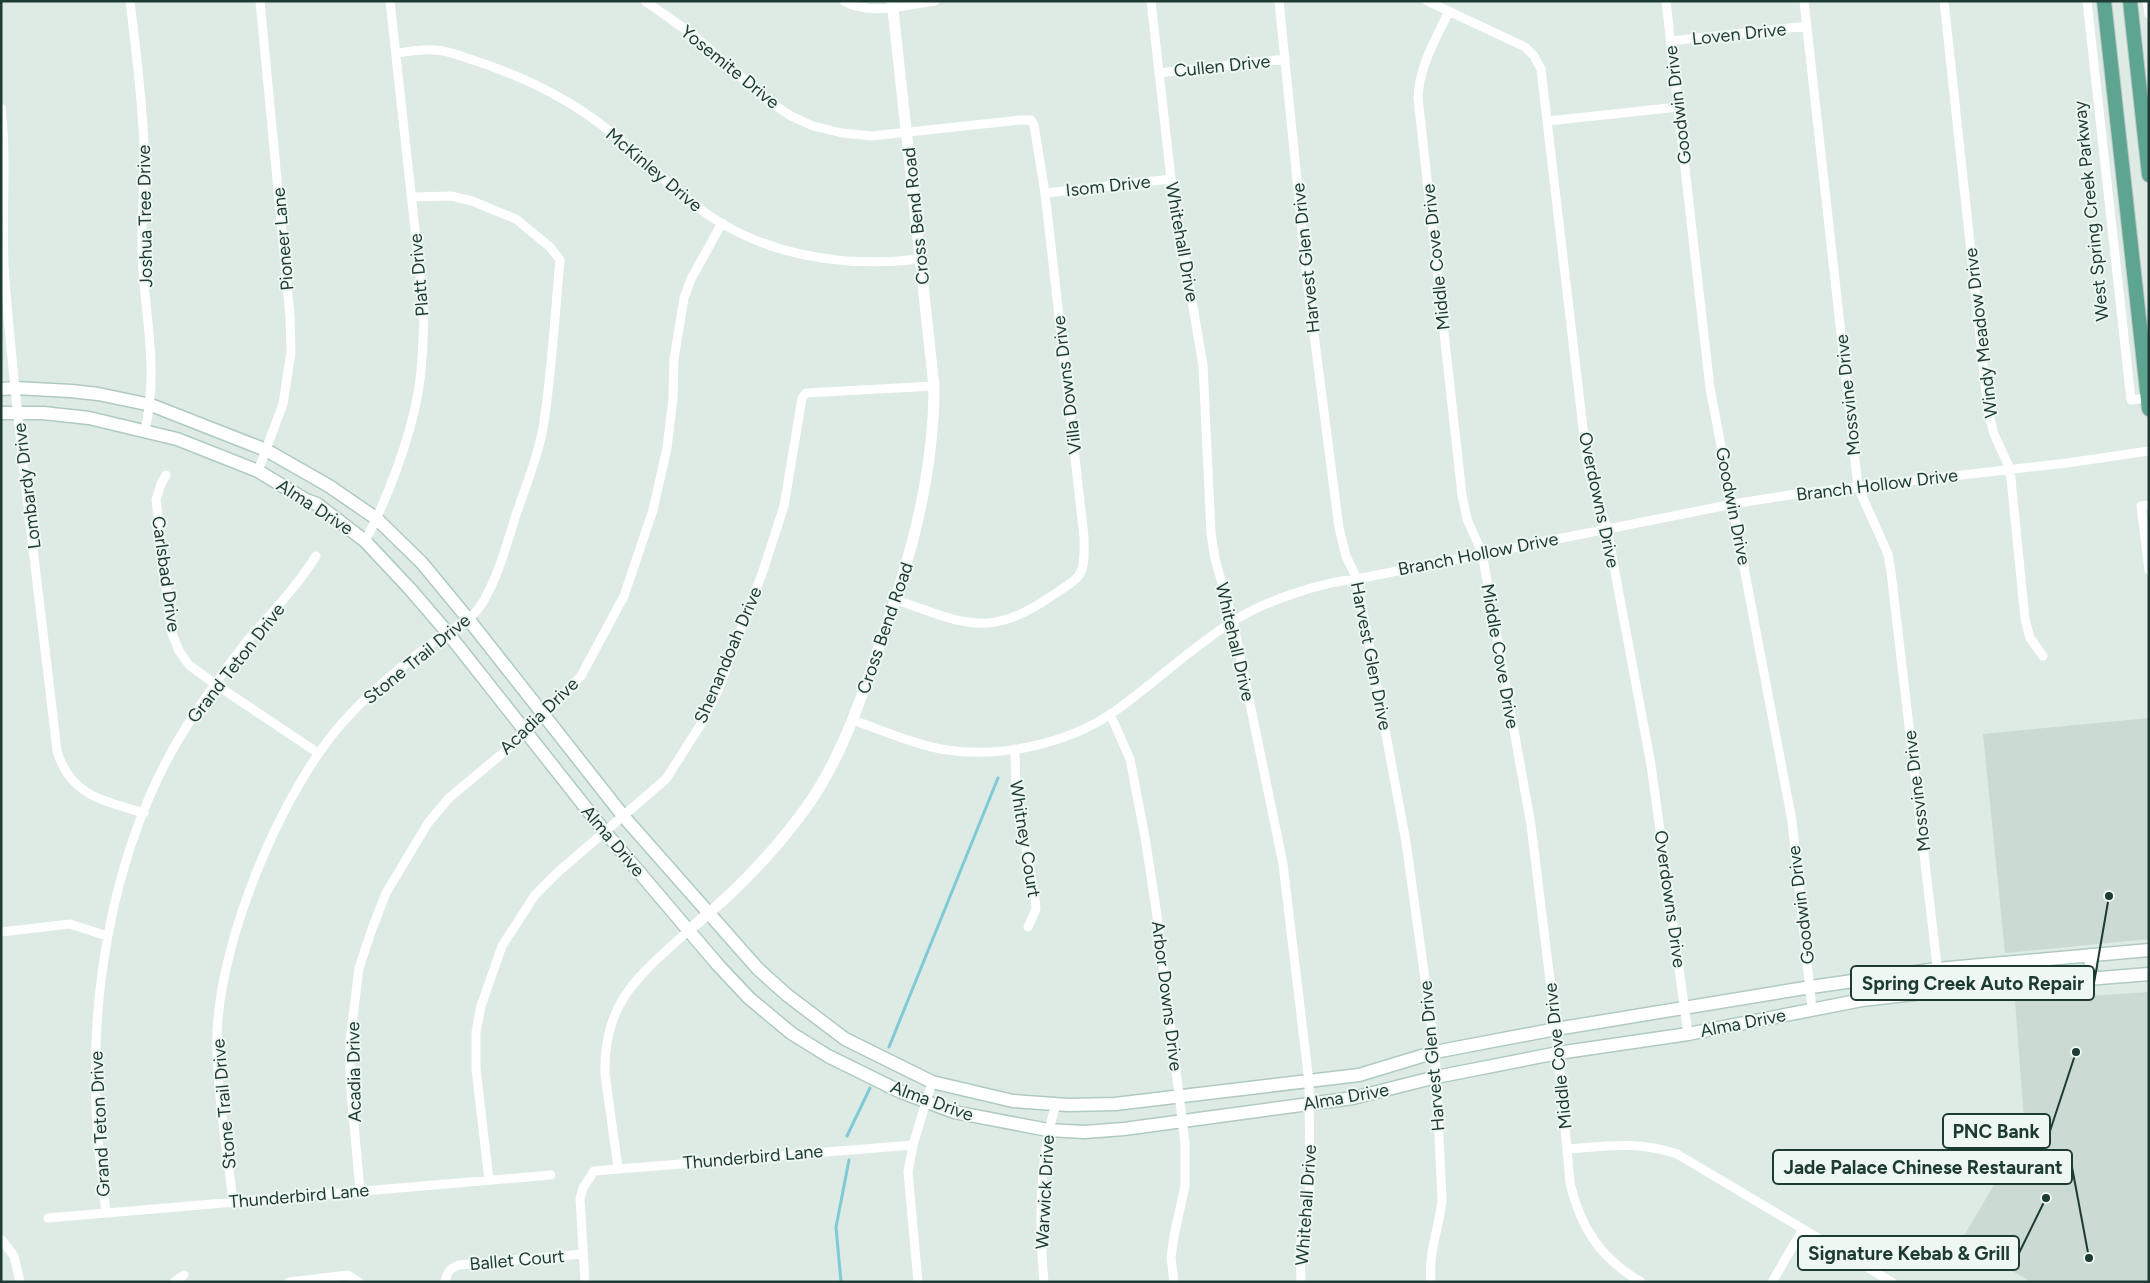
<svg xmlns="http://www.w3.org/2000/svg" width="2150" height="1283" viewBox="0 0 2150 1283" font-family="Figtree,sans-serif">
	<style>
		.built { fill: #cbdbd3 }
		.lines { fill: none; stroke-linecap: round; stroke-linejoin: round }
		.stream { stroke: #7fcad6; stroke-width: 3 }
		.secondary-casing { stroke: #afcbc1; stroke-width: 15 }
		.primary-casing { stroke: #c0c8c6; stroke-width: 16 }
		.minor { stroke: #fff; stroke-width: 9 }
		.tertiary { stroke: #fff; stroke-width: 11 }
		.secondary { stroke: #fff; stroke-width: 12 }
		.primary { stroke: #5da591; stroke-width: 14 }
		.labels { text-anchor: middle; dominant-baseline: central; stroke-width: 4; stroke-linejoin: round; paint-order: stroke }
		.street-label { font-size: 18px; fill: #1d3b33; stroke: #eef7f2 }
		.leader { fill: none; stroke: #1d3b33; stroke-width: 2 }
		.callout-dot { fill: #1d3b33; stroke: #eef7f2; stroke-width: 2 }
		.callout { fill: #eef7f2; stroke: #1d3b33; stroke-width: 2 }
		.callout-label { font-size: 19px; text-anchor: middle; font-weight: bold; fill: #1d3b33 }
	</style>
	<rect width="100%" height="100%" fill="#ddebe4"/>
	<!-- built -->
	<path class="built" d="M2149 718V939L2005 953 1983 734Z
		M2149 992V1282H2031L1961 1241 2025 1132 2015 1001Z"/>
	<g class="lines">
		<!-- stream -->
		<path class="stream" d="M889 1047 998 778
			M847 1136 870 1088
			M841 1282 836 1227 849 1160"/>
		<defs>
			<path id="secondary" d="M1 389 15 388 71 391 98 394 151 405 266 450 329 486 377 519 422 563 469 620 624 817 758 969 787 995 845 1039 932 1082 1013 1101 1068 1105 1115 1104 1359 1075 1435 1052 1556 1029 1811 987 1937 969 2149 950
				M1 413H43L89 418 177 439 258 471 306 500 317 504 365 541 410 589 447 632 605 832 718 965 749 998 791 1033 828 1056 901 1092 954 1112 1048 1130 1084 1132 1124 1129 1353 1098 1436 1077 1558 1053 1688 1034 1862 1000 1940 991 2149 974
				M2090 955 2092 979"/>
			<path id="primary" d="M2104 1 2149 409
				M2130 1 2149 175"/>
		</defs>
		<!-- secondary casing -->
		<use href="#secondary" class="secondary-casing"/>
		<!-- primary casing -->
		<use href="#primary" class="primary-casing"/>
		<!-- minor -->
		<path class="minor" d="M130 1C136 49 142 97 144 145 145 182 141 219 142 256 145 317 159 369 145 430
			M645 1 692 34 771 103 791 116 813 126 842 133 872 136 1020 120H1031L1034 125 1045 193 1084 537C1085 578 1083 575 1050 597 988 640 961 622 896 600
			M844 1C870 16 906 5 935 1
			M1151 1 1171 179 1203 365 1211 533 1215 559 1233 621 1283 864 1309 1082 1310 1185 1300 1249 1301 1282
			M1279 1 1307 280 1339 528 1346 556 1357 579 1406 842 1435 1052 1442 1200C1439 1230 1428 1251 1431 1282
			M1427 1 1525 47 1534 56 1541 69 1586 454 1590 476 1607 529 1651 765 1688 1034
			M1666 1 1710 388 1792 821 1812 1009
			M1804 1 1858 487 1888 554 1891 572 1940 991
			M1944 1 1988 411 1994 434 2010 469 2025 619 2030 638 2043 656
			M2087 1 2131 400 2148 398
			M2147 1 2149 14
			M1449 11C1436 39 1419 66 1418 98L1462 495 1467 519 1482 553 1531 825 1556 1029 1570 1183C1581 1228 1600 1258 1641 1282
			M1671 41 1807 26
			M396 53C408 52 421 49 434 50 446 50 458 55 470 59 520 75 572 100 613 134 649 164 681 199 721 223 782 259 851 267 921 259
			M1159 73 1285 59
			M1 108C8 165 0 223 5 281 18 438 39 594 57 751 70 796 105 801 144 813
			M1548 121 1678 107
			M1045 193 1171 179
			M258 471 283 404 291 352 290 316 260 1
			M166 475 161 484 156 500 172 633 179 651 189 665 215 684 318 753
			M2149 505 2141 506 2149 570
			M365 541C387 500 410 439 418 393 423 366 423 339 424 312L390 1
			M1110 714 1130 759 1145 837 1156 909 1185 1143V1186L1174 1236 1171 1257 1174 1282
			M853 720C884 731 915 745 947 750 1001 758 1065 744 1111 714 1153 685 1189 649 1232 622 1263 602 1320 582 1357 579L1733 504 1796 494 2067 463 2149 451
			M1015 749 1016 794 1035 897 1036 909 1028 927
			M1 932 70 924 107 936
			M1568 1149C1608 1146 1638 1141 1677 1154L1892 1282
			M618 1168 605 1074C603 1001 640 975 689 930
			M489 1180 476 1069V1032L481 1006 502 946 535 895 558 872 666 779 703 721 719 688 763 571 784 506 802 398 806 393 934 386
			M360 1190 350 1081V1041L359 968 372 929 386 893 428 823 449 798 510 747 544 715 581 676 624 596 653 510 667 448 673 398 674 359 684 298 691 279 722 223
			M233 1202C227 1147 216 1090 217 1034 220 940 281 791 344 721 362 701 384 681 405 664 419 653 433 641 448 632 464 622 472 619 483 602 498 576 506 547 515 518 525 487 539 455 544 422 552 369 555 314 560 260L550 247 516 219 472 201 451 196 412 197
			M106 1213C102 1176 97 1140 96 1104 91 976 118 833 188 724 206 696 226 668 247 641 271 613 296 588 316 556
			M48 1218 551 1175
			M1 1239 14 1256 20 1282
			M174 1282 184 1275
			M289 1282 348 1275 359 1282
			M445 1282C447 1272 450 1268 459 1265L582 1254
			M585 1282 580 1199 583 1188 594 1171 913 1145
			M918 1282 908 1172 913 1145 932 1082
			M1044 1282C1039 1226 1039 1158 1056 1104
			M1772 1282 1803 1229"/>
		<!-- tertiary -->
		<path class="tertiary" d="M689 930C736 892 773 854 808 805 838 762 856 713 873 664 906 573 934 484 934 386L892 1"/>
		<!-- secondary -->
		<use href="#secondary" class="secondary"/>
		<!-- primary -->
		<use href="#primary" class="primary"/>
	</g>
	<g class="labels">
		<!-- street labels -->
		<g class="street-label">
			<text transform="translate(1739 34) rotate(-6)">Loven Drive</text>
			<text transform="translate(1222 66) rotate(-6)">Cullen Drive</text>
			<text transform="translate(730 67) rotate(39)">Yosemite Drive</text>
			<text transform="translate(1678 105) rotate(-97)">Goodwin Drive</text>
			<text transform="translate(654 170) rotate(40)">McKinley Drive</text>
			<text transform="translate(1108 186) rotate(-6)">Isom Drive</text>
			<text transform="translate(2091 211) rotate(-96)">West Spring Creek Parkway</text>
			<text transform="translate(145 216) rotate(-91)">Joshua Tree Drive</text>
			<text transform="translate(916 216) rotate(-96)">Cross Bend Road</text>
			<text transform="translate(283 239) rotate(-95)">Pioneer Lane</text>
			<text transform="translate(1182 242) rotate(80)">Whitehall Drive</text>
			<text transform="translate(1436 257) rotate(-96)">Middle Cove Drive</text>
			<text transform="translate(1306 258) rotate(-96)">Harvest Glen Drive</text>
			<text transform="translate(419 275) rotate(-95)">Platt Drive</text>
			<text transform="translate(1981 333) rotate(-97)">Windy Meadow Drive</text>
			<text transform="translate(1067 385) rotate(-97)">Villa Downs Drive</text>
			<text transform="translate(1848 395) rotate(-96)">Mossvine Drive</text>
			<text transform="translate(1877 485) rotate(-7)">Branch Hollow Drive</text>
			<text transform="translate(27 486) rotate(-97)">Lombardy Drive</text>
			<text transform="translate(1599 500) rotate(78)">Overdowns Drive</text>
			<text transform="translate(1733 506) rotate(79)">Goodwin Drive</text>
			<text transform="translate(315 507) rotate(33)">Alma Drive</text>
			<text transform="translate(1478 554) rotate(-11)">Branch Hollow Drive</text>
			<text transform="translate(166 574) rotate(82)">Carlsbad Drive</text>
			<text transform="translate(885 628) rotate(-71)">Cross Bend Road</text>
			<text transform="translate(1235 642) rotate(77)">Whitehall Drive</text>
			<text transform="translate(728 655) rotate(-67)">Shenandoah Drive</text>
			<text transform="translate(1371 656) rotate(79)">Harvest Glen Drive</text>
			<text transform="translate(1500 656) rotate(80)">Middle Cove Drive</text>
			<text transform="translate(417 659) rotate(-39)">Stone Trail Drive</text>
			<text transform="translate(236 663) rotate(-52)">Grand Teton Drive</text>
			<text transform="translate(539 716) rotate(-44)">Acadia Drive</text>
			<text transform="translate(1917 791) rotate(-97)">Mossvine Drive</text>
			<text transform="translate(1025 839) rotate(81)">Whitney Court</text>
			<text transform="translate(613 841) rotate(50)">Alma Drive</text>
			<text transform="translate(1670 899) rotate(82)">Overdowns Drive</text>
			<text transform="translate(1801 905) rotate(-97)">Goodwin Drive</text>
			<text transform="translate(1167 996) rotate(83)">Arbor Downs Drive</text>
			<text transform="translate(1743 1023) rotate(-11)">Alma Drive</text>
			<text transform="translate(1432 1056) rotate(-95)">Harvest Glen Drive</text>
			<text transform="translate(1558 1056) rotate(-96)">Middle Cove Drive</text>
			<text transform="translate(354 1072) rotate(-91)">Acadia Drive</text>
			<text transform="translate(1346 1097) rotate(-10)">Alma Drive</text>
			<text transform="translate(932 1101) rotate(20)">Alma Drive</text>
			<text transform="translate(224 1104) rotate(-95)">Stone Trail Drive</text>
			<text transform="translate(100 1124) rotate(-93)">Grand Teton Drive</text>
			<text transform="translate(753 1157) rotate(-5)">Thunderbird Lane</text>
			<text transform="translate(1045 1192) rotate(-87)">Warwick Drive</text>
			<text transform="translate(299 1196) rotate(-5)">Thunderbird Lane</text>
			<text transform="translate(1306 1205) rotate(-86)">Whitehall Drive</text>
			<text transform="translate(517 1260) rotate(-5)">Ballet Court</text>
		</g>
	</g>
	<!-- callouts -->
	<path class="leader" d="M2109 896L2094 983M2076 1052L2050 1131M2089 1258L2072 1167M2046 1198L2019 1253"/>
	<g class="callout-dot">
		<circle cx="2109" cy="896" r="5"/>
		<circle cx="2076" cy="1052" r="5"/>
		<circle cx="2089" cy="1258" r="5"/>
		<circle cx="2046" cy="1198" r="5"/>
	</g>
	<g class="callout">
		<rect x="1851" y="966" width="243" height="34" rx="5"/>
		<rect x="1943" y="1114" width="107" height="34" rx="5"/>
		<rect x="1773" y="1150" width="299" height="34" rx="5"/>
		<rect x="1798" y="1236" width="221" height="34" rx="5"/>
	</g>
	<g class="callout-label">
		<text x="1973" y="990">Spring Creek Auto Repair</text>
		<text x="1996" y="1138">PNC Bank</text>
		<text x="1923" y="1174">Jade Palace Chinese Restaurant</text>
		<text x="1909" y="1260">Signature Kebab &amp; Grill</text>
	</g>
	<!-- border -->
	<rect width="2150" height="1283" fill="none" stroke="#1d3b33" stroke-width="5"/>
</svg>
